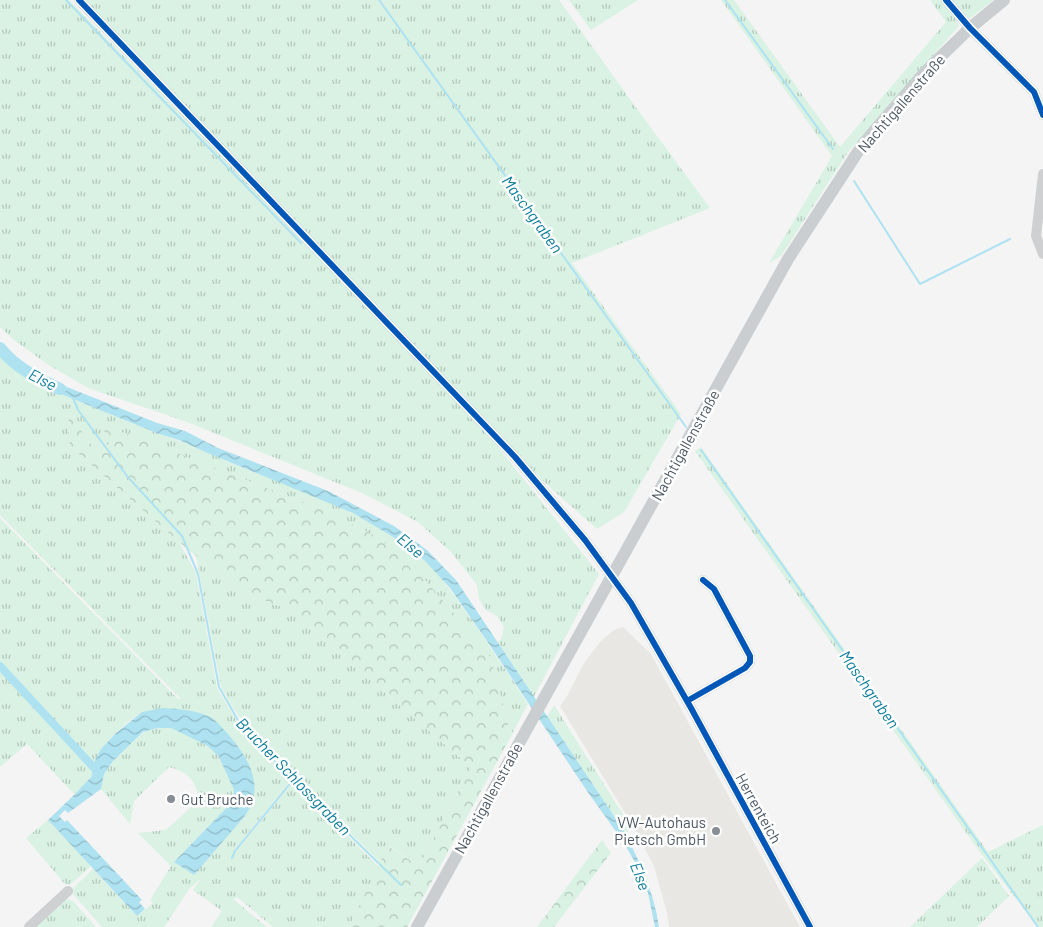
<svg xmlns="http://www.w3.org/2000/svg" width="1043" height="927" viewBox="0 0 1043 927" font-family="Barlow,sans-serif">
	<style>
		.commercial { fill: #e8e7e3 }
		.grass { fill: url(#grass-tufts) }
		.forest { fill: url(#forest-crowns) }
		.water { fill: url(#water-waves) }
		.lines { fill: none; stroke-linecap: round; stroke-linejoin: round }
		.stream { stroke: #aee2f0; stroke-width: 2 }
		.canal { stroke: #aee2f0; stroke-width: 8 }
		.river { stroke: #aee2f0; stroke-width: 12 }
		.minor { stroke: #ced0d2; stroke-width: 10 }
		.major { stroke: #caced1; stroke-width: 12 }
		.cycleway-casing { stroke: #fff; stroke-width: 9 }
		.cycleway { stroke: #0057b8; stroke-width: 6 }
		.poi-dot { fill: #868d94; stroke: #fff; stroke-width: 2 }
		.labels { text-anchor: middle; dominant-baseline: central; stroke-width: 5; stroke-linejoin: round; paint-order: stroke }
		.street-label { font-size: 15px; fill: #4a5661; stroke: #fff }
		.poi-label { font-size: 15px; fill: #4a5661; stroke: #fff; text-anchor: start }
		.water-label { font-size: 16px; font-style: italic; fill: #0c7c9b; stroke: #fff }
	</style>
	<defs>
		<pattern id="grass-tufts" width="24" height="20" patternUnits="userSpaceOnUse" patternTransform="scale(1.25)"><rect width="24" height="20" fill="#d9f2e3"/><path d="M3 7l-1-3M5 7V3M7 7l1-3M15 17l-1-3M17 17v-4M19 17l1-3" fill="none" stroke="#b2c7bb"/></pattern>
		<pattern id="forest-crowns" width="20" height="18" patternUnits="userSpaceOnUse" patternTransform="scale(1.25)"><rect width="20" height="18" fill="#d9f2e3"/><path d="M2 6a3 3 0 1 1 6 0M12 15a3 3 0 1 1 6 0" fill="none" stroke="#b2c7bb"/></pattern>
		<pattern id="water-waves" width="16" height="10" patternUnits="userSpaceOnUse" patternTransform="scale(1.25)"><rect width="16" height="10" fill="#aee2f0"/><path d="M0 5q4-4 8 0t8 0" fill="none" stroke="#90bac6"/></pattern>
	</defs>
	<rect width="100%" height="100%" fill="#f4f4f4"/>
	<!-- commercial -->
	<path class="commercial" d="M623 627 651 654 800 927H669L667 913 654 866 633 826 560 706 566 698 584 663 601 641 614 630Z"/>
	<!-- grass -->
	<path class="grass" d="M0 0H69L218 152 483 428 599 574 533 698 498 642 501 639 504 627 497 616 486 610 479 599 477 585 451 552 418 522 362 493 187 422 88 388 47 364 14 340 0 327Z
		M81 0H559L629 98 710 208 572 263 681 414 624 512 597 529 545 483Z
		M569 0H638L591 30Z
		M721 0H734L840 147 946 22 930 0H941L954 15 959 26 848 152 781 256 769 263 832 156Z
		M952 0H994L969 19Z
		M0 354 8 363 39 385 159 434C188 443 215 456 243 468 305 492 375 514 424 560 441 576 454 595 467 613 488 643 508 674 528 704L511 736 491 658 324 510 100 424 111 442 98 454 68 413 70 446 179 542 196 573 217 688 239 725 291 780 234 850 235 853 293 782 379 867 349 927H273L237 897 233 899 267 927H211L222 911 193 890 201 879 190 888 164 927H102L72 893 71 890 93 869 137 916 153 903 150 900 171 866 138 833 166 830 200 799C194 780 189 772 169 767L134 801 130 824 101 789 104 774 113 761 144 732 157 728H171L208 746 219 757 234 790 232 802 174 862 194 875 244 817 247 759 142 712C121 725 104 743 93 764L0 661V518L178 699H181L0 515Z
		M701 447 988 852 1043 825V927H1038L982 855 695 451Z
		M196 556 242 593 288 609 471 767 419 866 389 846 381 863 293 777 247 728 231 705 221 687Z
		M0 669 93 770 92 776 75 795 27 744 0 767Z
		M554 705 631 827 626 834 547 717Z
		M48 820 91 866 71 884 68 885 64 883 26 838Z
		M982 858 1009 896 977 927H910Z
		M62 899 72 900 96 927H32Z"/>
	<!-- forest -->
	<path class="forest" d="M68 412 98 454 111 442 99 423 324 510 368 532 407 558 491 658 511 736 407 927H349L388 846 419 866 471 767 288 609 242 593 179 542 70 446Z
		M602 840 611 853 554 927H537Z"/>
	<!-- water -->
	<path class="water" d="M52 381 157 423 185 431 218 448 328 491 394 526 427 550 456 580 626 834C641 866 654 892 659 927H655L648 893 635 862 622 840 587 791 489 644 450 588 424 560 395 538 353 513 203 451 179 440 159 434 39 385Z
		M163 708C178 709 198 710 212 718 218 722 223 729 228 734 244 753 261 777 252 803 248 814 239 823 232 831 219 846 207 860 194 875L174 862 232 802 234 790 219 757 208 746 171 728H157L143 732 113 761 104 774 101 789 68 813 65 810 59 816 65 822 67 820 142 900 139 902 145 909 137 916 48 820 74 795 92 776 93 764 101 749 116 733 142 712Z"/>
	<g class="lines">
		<!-- stream -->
		<path class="stream" d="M66 0 301 243
			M379 0 686 427
			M725 0 833 149
			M854 181 920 284 1010 239
			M73 398 78 410 127 476 182 536 198 574 219 687 240 724 285 772 401 885
			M701 450 1038 927
			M232 858 235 851 293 780"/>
		<!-- canal -->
		<path class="canal" d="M0 666 97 771"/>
		<!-- river -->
		<path class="river" d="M0 348C15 367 38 379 60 389"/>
		<!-- minor -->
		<path class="minor" d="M79 0 515 457 585 540 631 603 691 708 810 927
			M946 0 970 28 1034 92 1043 115
			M1043 174 1036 236 1043 254
			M687 701 745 668 750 662V656L714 589 703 580
			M29 927 68 891"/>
		<!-- major -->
		<path class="major" d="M417 927 788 259 863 144 926 71 970 28 1004 0"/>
		<defs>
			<path id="cycleway" d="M79 0 515 457 585 540 631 603 691 708 810 927
				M946 0 970 28 1034 92 1043 115
				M687 701 745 668 750 662V656L714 589 703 580"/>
		</defs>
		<!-- cycleway casing -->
		<use href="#cycleway" class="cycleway-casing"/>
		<!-- cycleway -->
		<use href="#cycleway" class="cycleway"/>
	</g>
	<!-- markers -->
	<g class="poi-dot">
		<circle cx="171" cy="799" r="5"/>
		<circle cx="716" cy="831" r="5"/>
	</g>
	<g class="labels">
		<!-- street labels -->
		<g class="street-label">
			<text transform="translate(901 103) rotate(-49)">Nachtigallenstraße</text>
			<text transform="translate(685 445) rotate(-61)">Nachtigallenstraße</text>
			<text transform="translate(488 798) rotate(-61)">Nachtigallenstraße</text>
			<text transform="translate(759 808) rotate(61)">Herrenteich</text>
		</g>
		<!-- poi labels -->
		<g class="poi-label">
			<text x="181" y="799">Gut Bruche</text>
			<text x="706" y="822" text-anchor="end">VW-Autohaus<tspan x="706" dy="17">Pietsch GmbH</tspan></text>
		</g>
		<!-- water labels -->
		<g class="water-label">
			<text transform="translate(533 214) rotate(54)">Maschgraben</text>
			<text transform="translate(43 379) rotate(27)">Else</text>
			<text transform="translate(411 545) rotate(40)">Else</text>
			<text transform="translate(870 689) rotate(55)">Maschgraben</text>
			<text transform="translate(294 776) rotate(46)">Brucher Schlossgraben</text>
			<text transform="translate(641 876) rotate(69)">Else</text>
		</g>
	</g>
</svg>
